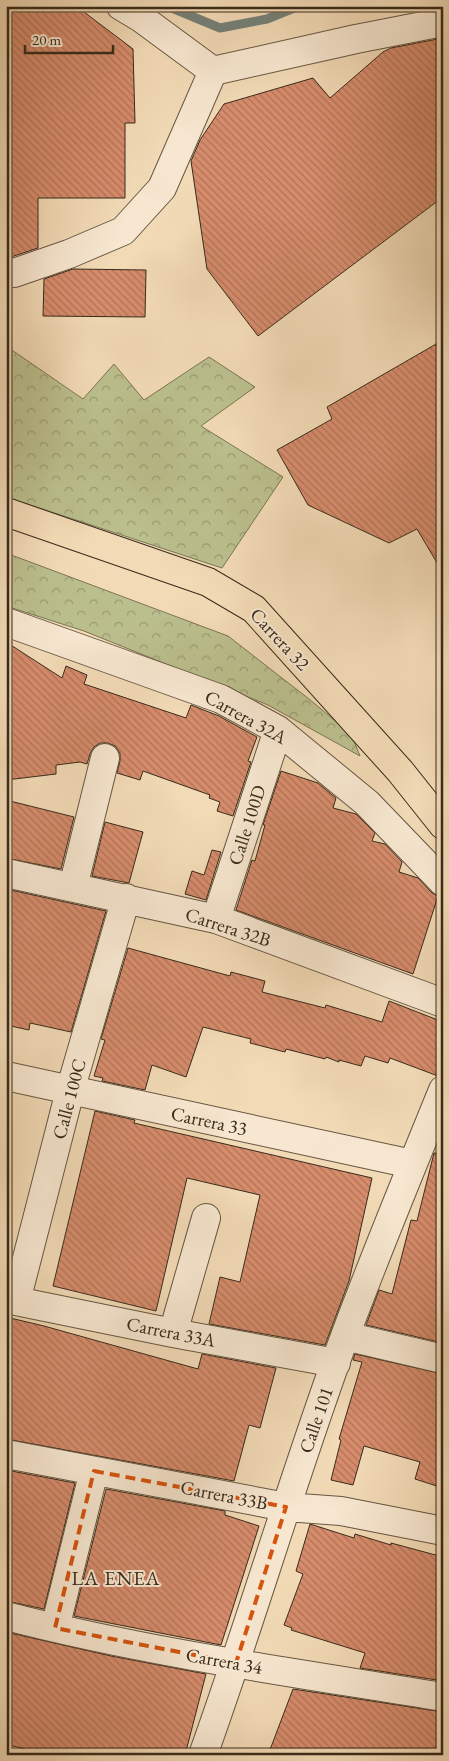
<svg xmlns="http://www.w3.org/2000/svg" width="449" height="1761" viewBox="0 0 449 1761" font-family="'EB Garamond',serif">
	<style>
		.forest { fill: url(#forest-crowns); stroke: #7a7554 }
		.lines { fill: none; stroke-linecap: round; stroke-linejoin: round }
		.stream { stroke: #758077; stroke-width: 9 }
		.building { fill: url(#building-back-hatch); stroke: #382b1b }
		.minor-casing { stroke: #665742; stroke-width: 30 }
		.major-casing { stroke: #382b1b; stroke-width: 30 }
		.minor { stroke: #f7e7d0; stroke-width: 28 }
		.major { stroke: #f2dab6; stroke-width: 28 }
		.marked { fill: none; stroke: #d6540e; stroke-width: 4; stroke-dasharray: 10 6; stroke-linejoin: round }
		.labels { text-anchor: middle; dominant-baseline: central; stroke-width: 4; stroke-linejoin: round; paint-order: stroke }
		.street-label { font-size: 19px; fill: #382b1b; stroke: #f7e7d0 }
		.neighbourhood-label { font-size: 20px; letter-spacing: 1px; fill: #382b1b; stroke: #f7e7d0 }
	</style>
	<defs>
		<pattern id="forest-crowns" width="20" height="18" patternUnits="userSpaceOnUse" patternTransform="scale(1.25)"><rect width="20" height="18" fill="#bbbf8d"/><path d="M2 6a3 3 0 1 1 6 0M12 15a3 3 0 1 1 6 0" fill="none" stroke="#999b72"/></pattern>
		<pattern id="building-back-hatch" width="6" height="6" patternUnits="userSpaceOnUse" patternTransform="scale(1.25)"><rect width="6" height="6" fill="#d78c6c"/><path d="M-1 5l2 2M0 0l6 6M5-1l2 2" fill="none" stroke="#af7358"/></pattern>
	</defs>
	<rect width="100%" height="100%" fill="#f2dab6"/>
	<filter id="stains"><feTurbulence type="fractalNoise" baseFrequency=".004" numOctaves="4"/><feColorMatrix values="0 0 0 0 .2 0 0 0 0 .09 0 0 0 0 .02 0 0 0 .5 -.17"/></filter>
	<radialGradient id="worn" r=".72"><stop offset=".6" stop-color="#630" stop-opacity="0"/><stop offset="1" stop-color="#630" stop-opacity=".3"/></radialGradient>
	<!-- forest -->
	<path class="forest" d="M6 346 83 399 114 364 144 400 209 357 255 387 201 426 283 477 222 568 6 497Z
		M6 553 228 636 309 699 351 734 360 756 268 705 84 631 6 606Z"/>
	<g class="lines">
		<!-- stream -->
		<path class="stream" d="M167 6 220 28 267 19 299 6"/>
	</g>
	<!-- building -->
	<path class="building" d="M6 6H76L133 49 135 123H125V198H38V248L11 257H6Z
		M443 38V197L258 336 207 269 191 161 200 140 224 104 313 78 330 98 383 52 391 48Z
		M73 269 146 270 145 317 43 316 44 279Z
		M443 340V573L417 529 389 543 308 505 277 450 332 419 327 407Z
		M6 642 62 678 66 666 87 675 84 684 186 718 191 705 219 716 257 737 248 761 251 762 233 816 217 811 220 802 209 798 210 795 143 771 140 780 117 773 120 761V753L115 746 108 743H100L94 747 90 754 87 764 80 762 56 765V774L6 780Z
		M281 771 318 783 336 798 333 808 356 814 375 833 372 841 385 844 402 862 399 872 418 878 432 893 438 896 413 974 236 910 252 860 255 861 265 825H263Z
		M6 800 74 817 61 869 6 858Z
		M105 822 143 832 129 883 92 876Z
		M212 850 221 852 206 900 185 894 192 871 204 875Z
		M6 889 106 911 71 1032 30 1023 29 1030 6 1025Z
		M128 948 230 976 231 972 265 981 262 992 325 1008 326 1005 382 1022 389 1001 443 1022V1075L438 1076 390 1058 388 1063 365 1056 361 1066 339 1060V1062L326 1057 325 1059 286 1049 285 1052 250 1043 251 1039 203 1027 186 1077 152 1065 145 1090 102 1081 103 1078 94 1076 105 1040 101 1039Z
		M95 1111 135 1120 134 1123 372 1178 349 1281 325 1345 209 1324 220 1277 240 1282 260 1195 187 1178 156 1311 53 1286Z
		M434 1153 443 1154V1343L366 1325 379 1290 392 1294 411 1220 417 1221Z
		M6 1317 44 1326 198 1369 202 1354 276 1368 260 1428 249 1425 234 1481 6 1439Z
		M355 1354 443 1374V1488L415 1479 420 1462 364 1446 353 1485 331 1480 341 1440 339 1439 362 1362 353 1360Z
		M6 1470 75 1483 44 1609 6 1601Z
		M106 1489 225 1511V1515L259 1526 221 1645 74 1616Z
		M310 1524 354 1538 355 1534 391 1545V1543L443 1557V1681L360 1668 365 1653 291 1630 292 1628 284 1625 303 1574 296 1571Z
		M6 1632 111 1656 206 1674 185 1755H47L6 1744Z
		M293 1689 443 1712V1732L434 1755H268Z"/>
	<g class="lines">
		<defs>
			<path id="minor" d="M121 6 141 18 213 71 356 39 443 22
				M6 273H14L69 254 123 231 162 188 213 71
				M6 622 221 699 278 730 367 803 443 882
				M6 873 216 919 443 1003
				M73 887 105 758
				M216 919 278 730
				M6 1076 412 1164
				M6 1299 173 1333 336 1363
				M16 1301 70 1091 126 898
				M173 1333 206 1218
				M345 1336 443 1359
				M6 1454 286 1507 341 1511 443 1531
				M6 1616C149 1653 297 1673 443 1697
				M55 1628 94 1471
				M203 1755C253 1616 294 1474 345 1336 376 1253 410 1171 443 1090"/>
			<path id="major" d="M6 512 208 582 254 609 400 771 443 825"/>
		</defs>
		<!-- minor casing -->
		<use href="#minor" class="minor-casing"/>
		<!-- major casing -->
		<use href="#major" class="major-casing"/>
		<!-- minor -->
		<use href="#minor" class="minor"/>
		<!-- major -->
		<use href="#major" class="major"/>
	</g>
	<!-- marked area -->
	<path class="marked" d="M94 1471 286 1507 236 1663 55 1628Z"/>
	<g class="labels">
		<!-- street labels -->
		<g class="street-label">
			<text transform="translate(280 639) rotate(47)">Carrera 32</text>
			<text transform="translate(246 717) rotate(29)">Carrera 32A</text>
			<text transform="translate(247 825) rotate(-72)">Calle 100D</text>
			<text transform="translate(228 927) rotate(18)">Carrera 32B</text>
			<text transform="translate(69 1099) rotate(-75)">Calle 100C</text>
			<text transform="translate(209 1121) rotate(12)">Carrera 33</text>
			<text transform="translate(171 1332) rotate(11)">Carrera 33A</text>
			<text transform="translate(316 1420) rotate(-71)">Calle 101</text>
			<text transform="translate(224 1495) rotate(11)">Carrera 33B</text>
			<text transform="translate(224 1661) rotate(10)">Carrera 34</text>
		</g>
		<!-- neighbourhood labels -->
		<g class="neighbourhood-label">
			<text x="116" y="1578">LA ENEA</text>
		</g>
	</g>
	<!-- margin -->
	<rect width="449" height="1761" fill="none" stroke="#f2dab6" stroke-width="25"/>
	<rect x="8" y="8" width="434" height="1746" fill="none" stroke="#382b1b" stroke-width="2.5"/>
	<rect x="12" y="12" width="424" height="1736" fill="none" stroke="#382b1b"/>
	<!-- scale -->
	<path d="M25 45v8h88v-8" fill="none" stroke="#382b1b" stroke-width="2.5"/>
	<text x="32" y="45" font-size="15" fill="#382b1b" stroke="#f7e7d0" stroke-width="4" paint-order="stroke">20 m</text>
	<rect width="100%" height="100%" filter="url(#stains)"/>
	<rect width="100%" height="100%" fill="url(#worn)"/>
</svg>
